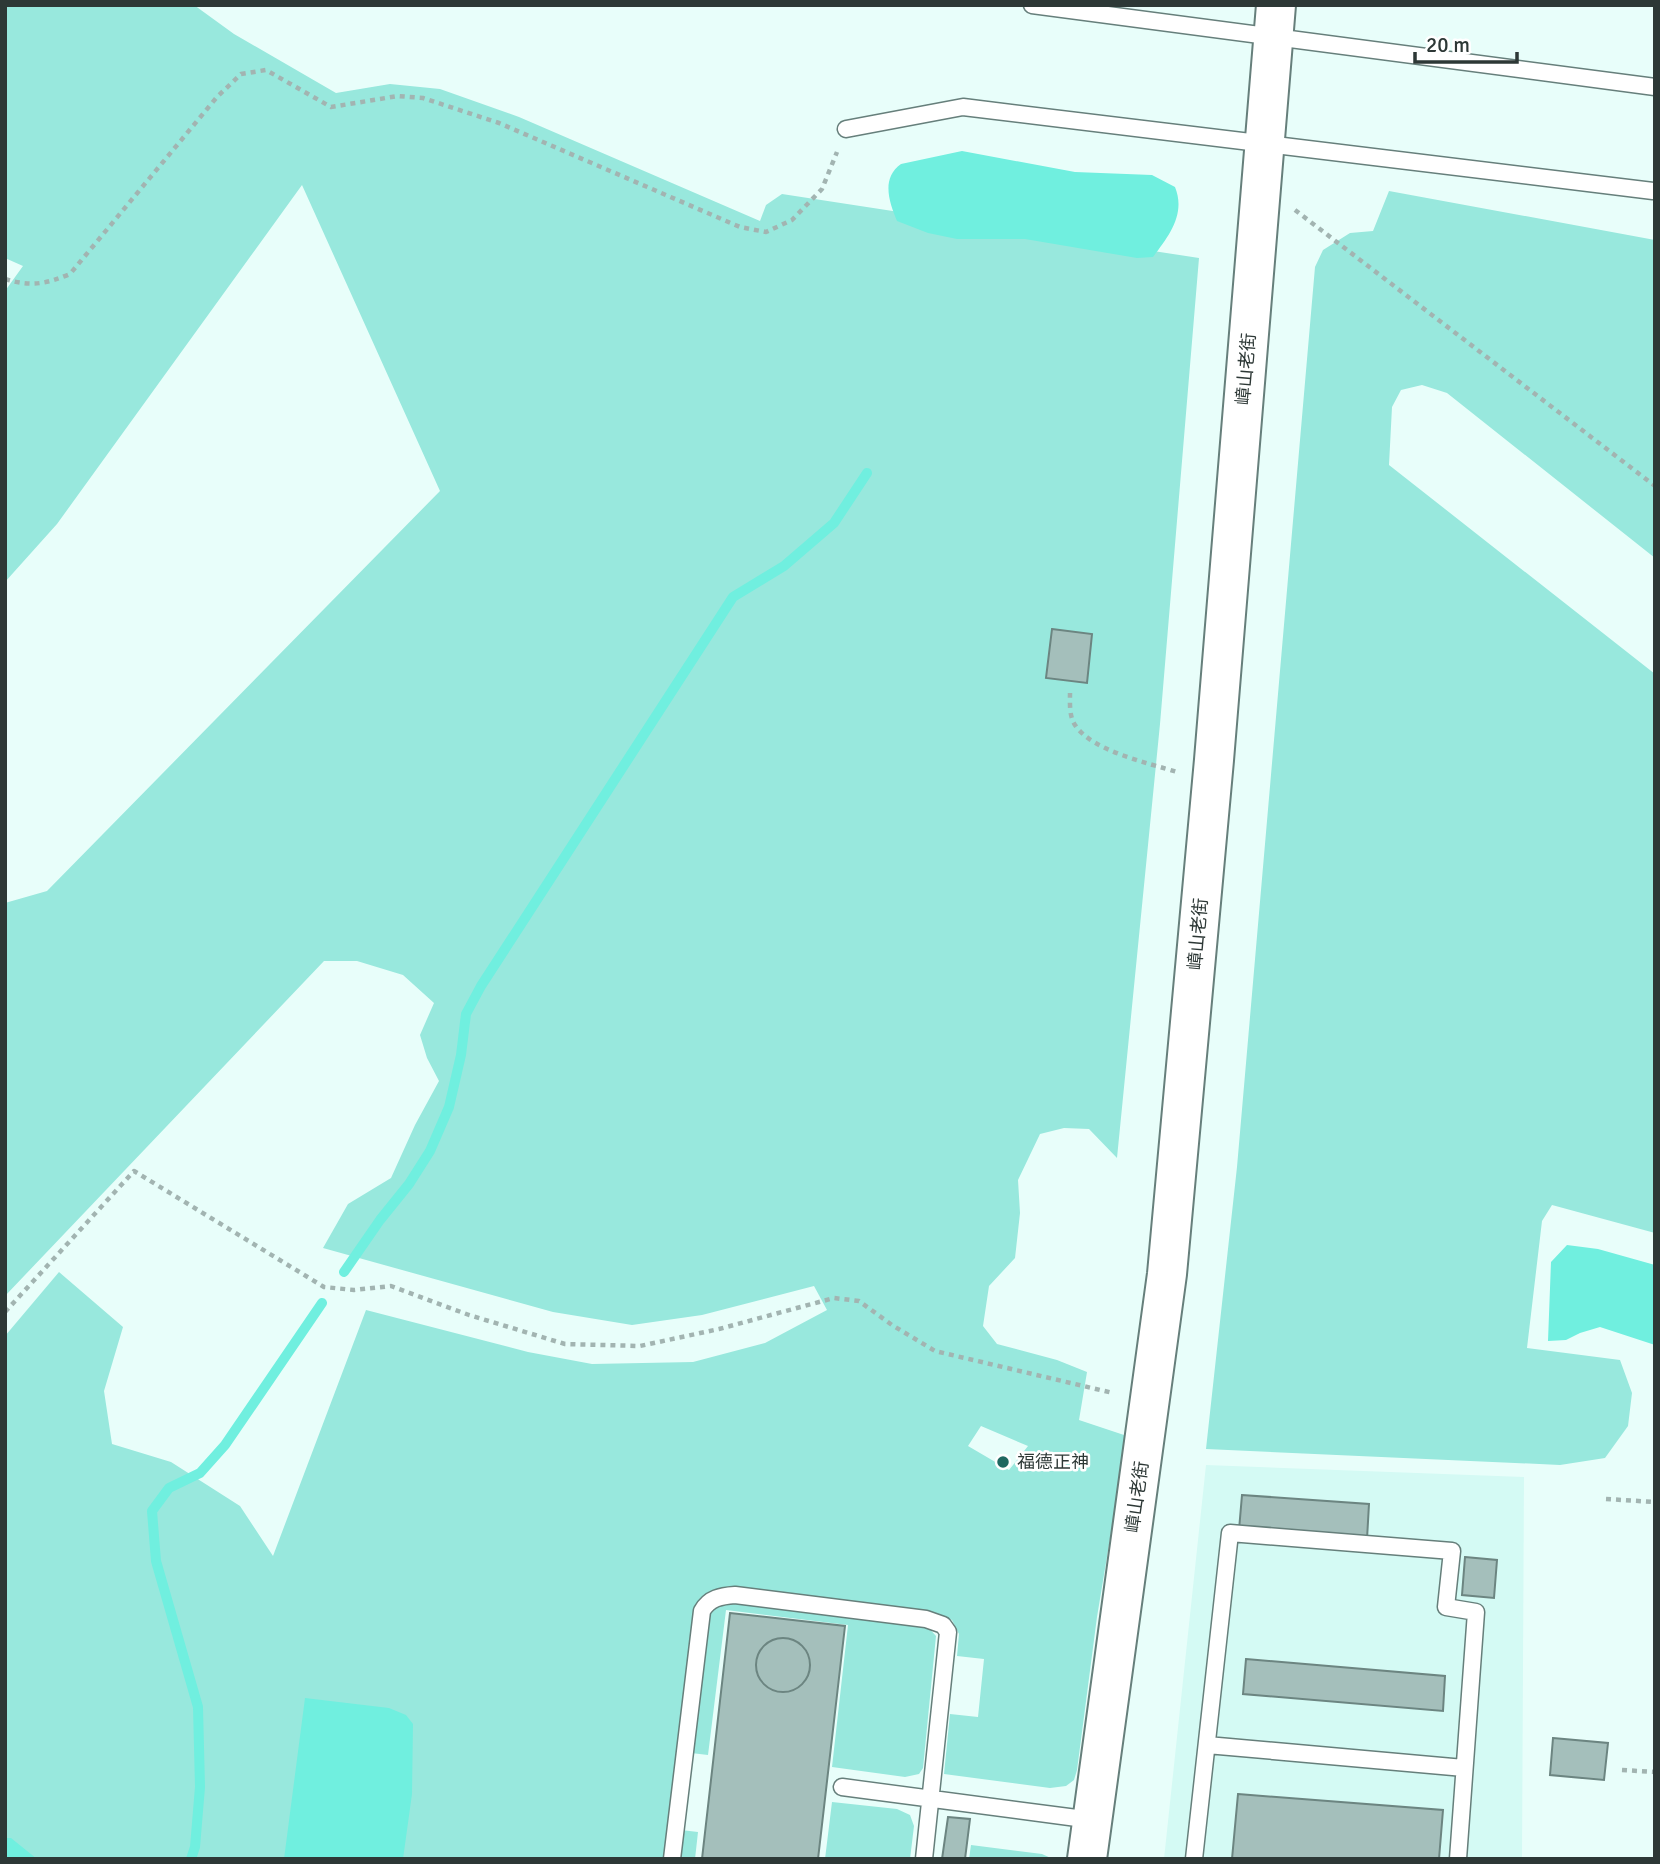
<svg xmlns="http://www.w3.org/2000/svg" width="1660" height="1864" viewBox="0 0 1660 1864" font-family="Signika,'Noto Sans SC',sans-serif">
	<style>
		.built { fill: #d4faf4 }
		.green { fill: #98e8dd; fill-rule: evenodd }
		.water { fill: #70efdf }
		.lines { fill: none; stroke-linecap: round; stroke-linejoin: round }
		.stream { stroke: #70efdf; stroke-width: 10 }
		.building { fill: #a4bfbb; stroke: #6c8581; stroke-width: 2 }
		.service-casing { stroke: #667f7b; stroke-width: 19 }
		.tertiary-casing { stroke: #667f7b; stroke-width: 42 }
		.path { stroke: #a2b4b1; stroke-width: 4.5; stroke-dasharray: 5 5; stroke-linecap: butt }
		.service { stroke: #fff; stroke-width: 16 }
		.tertiary { stroke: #fff; stroke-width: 38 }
		.poi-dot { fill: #1f6860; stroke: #fff; stroke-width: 2.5 }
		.labels { text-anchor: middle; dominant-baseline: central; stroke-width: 5; stroke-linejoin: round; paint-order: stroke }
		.street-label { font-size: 18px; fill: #2d3836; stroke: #fff }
		.poi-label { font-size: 18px; fill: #2d3836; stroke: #fff; text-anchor: start }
	</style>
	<rect width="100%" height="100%" fill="#e8fefa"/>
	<!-- built -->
	<path class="built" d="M1206 1465 1524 1477 1522 1859H1164Z"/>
	<!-- green -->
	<path class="green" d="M5 5H194L234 34 336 93 390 84 440 89 519 117 760 221 766 205 782 194 1199 258 1160 724 1117 1158 1089 1129 1064 1128 1040 1134 1018 1180 1020 1213 1015 1258 989 1286 983 1326 997 1344 1057 1360 1087 1372 1079 1420 1127 1436 1097 1617 1077 1770 1074 1780 1066 1786 1050 1788 944 1774 950 1714 978 1717 984 1659 957 1656 959 1634 952 1620 938 1615 722 1588C709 1593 700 1597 696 1610L666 1859H5V1336L59 1272 123 1327 104 1391 112 1444 171 1462 240 1506 273 1556 366 1310 528 1352 592 1364 693 1362 765 1343 827 1310 814 1286 702 1315 632 1325 553 1312 323 1248 348 1204 391 1178 415 1125 439 1081 427 1058 420 1035 434 1003 403 975 357 961H324L5 1296V903L47 891 440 491 302 185 57 524 5 582V291L23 266 5 258ZM981 1426 1028 1446 1009 1470 968 1446Z
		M1389 191 1655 240V558L1447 393 1422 385 1401 390 1392 407 1389 465 1655 674V1233L1552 1205 1542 1221 1527 1348 1620 1360 1632 1393 1628 1426 1605 1458 1560 1465 1206 1449 1237 1167 1315 267 1323 250 1350 233 1373 231Z
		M729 1600 927 1626 936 1636 923 1768 919 1774 905 1777 832 1767 848 1625 726 1610 708 1755 691 1753 707 1610Z
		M832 1802 897 1809 910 1815 914 1826 910 1859H825Z
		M681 1830 698 1832 695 1859H677Z
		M971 1845 1042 1854 1053 1859H969Z"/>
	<!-- water -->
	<path class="water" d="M962 151 1075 172 1152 175 1175 187C1186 214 1169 236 1153 257L1137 258 1025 239H957L928 233 897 221C889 202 881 178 901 164Z
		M1567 1245 1598 1249 1655 1265V1345L1600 1327 1580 1333 1566 1340 1548 1341 1551 1262Z
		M305 1698 389 1708 406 1715 413 1724 412 1794 403 1859H284Z
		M5 1838H11L37 1859H5Z"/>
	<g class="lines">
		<!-- stream -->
		<path class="stream" d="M344 1272 380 1220 409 1184 430 1151 449 1107 461 1055 466 1014 481 986 733 597 784 566 834 523 867 473
			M191 1859 195 1847 200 1787 198 1707 156 1561 152 1511 169 1488 200 1473 225 1445 322 1303"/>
	</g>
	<!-- building -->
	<path class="building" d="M1052 629 1092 634 1087 683 1046 678Z
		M1242 1495 1369 1504 1367 1539 1239 1530Z
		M1465 1557 1497 1560 1494 1598 1462 1595Z
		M730 1613 845 1626 818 1859H702Z
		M756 1665a27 27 0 1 1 54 0a27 27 0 1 1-54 0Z
		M1246 1659 1445 1676 1443 1711 1243 1694Z
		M1553 1738 1608 1743 1604 1780 1550 1775Z
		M1238 1794 1443 1810 1439 1859H1232Z
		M948 1817 970 1819 965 1859H942Z"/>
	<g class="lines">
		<defs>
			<path id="service" d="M1032 5 1655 87
				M846 129 963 107 1653 191
				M1207 1745 1464 1768
				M842 1787 1092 1820
				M672 1859 702 1611C709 1598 721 1596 735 1595L926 1619 943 1625 948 1632 924 1859
				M1194 1859 1230 1533 1452 1551 1446 1607 1476 1612 1458 1859"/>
			<path id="tertiary" d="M1087 1859 1167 1274 1214 760 1276 5"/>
		</defs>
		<!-- service casing -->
		<use href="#service" class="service-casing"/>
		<!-- tertiary casing -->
		<use href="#tertiary" class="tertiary-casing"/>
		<!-- path -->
		<path class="path" d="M1295 210 1655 486
			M5 279C31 287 46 284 70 274L217 97 241 74 266 70 331 107 398 96 423 98 499 123 740 227 766 232 792 220 822 189 837 152
			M1070 693C1070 703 1069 716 1075 725 1092 751 1148 763 1177 772
			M5 1312 134 1171 324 1287 354 1290 391 1286 469 1315 565 1344 640 1346 719 1329 834 1298 859 1301 892 1325 935 1351 1113 1393
			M1606 1499 1655 1502
			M1622 1770 1655 1772"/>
		<!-- service -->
		<use href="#service" class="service"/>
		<!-- tertiary -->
		<use href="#tertiary" class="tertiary"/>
	</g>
	<!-- markers -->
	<circle class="poi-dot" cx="1003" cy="1462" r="7"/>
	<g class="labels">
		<!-- street labels -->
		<g class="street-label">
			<text transform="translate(1246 369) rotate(-85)">嶂山老街</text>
			<text transform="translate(1198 934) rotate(-85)">嶂山老街</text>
			<text transform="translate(1137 1497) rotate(-82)">嶂山老街</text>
		</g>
		<!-- poi labels -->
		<g class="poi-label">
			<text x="1017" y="1462">福德正神</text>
		</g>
	</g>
	<!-- border -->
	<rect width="1660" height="1864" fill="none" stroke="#2d3836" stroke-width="14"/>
	<!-- scale -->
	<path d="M1415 52v10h102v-10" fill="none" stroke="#2d3836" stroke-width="3.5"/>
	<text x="1426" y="52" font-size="21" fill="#2d3836" stroke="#ffffff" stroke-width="5" paint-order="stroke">20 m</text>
</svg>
